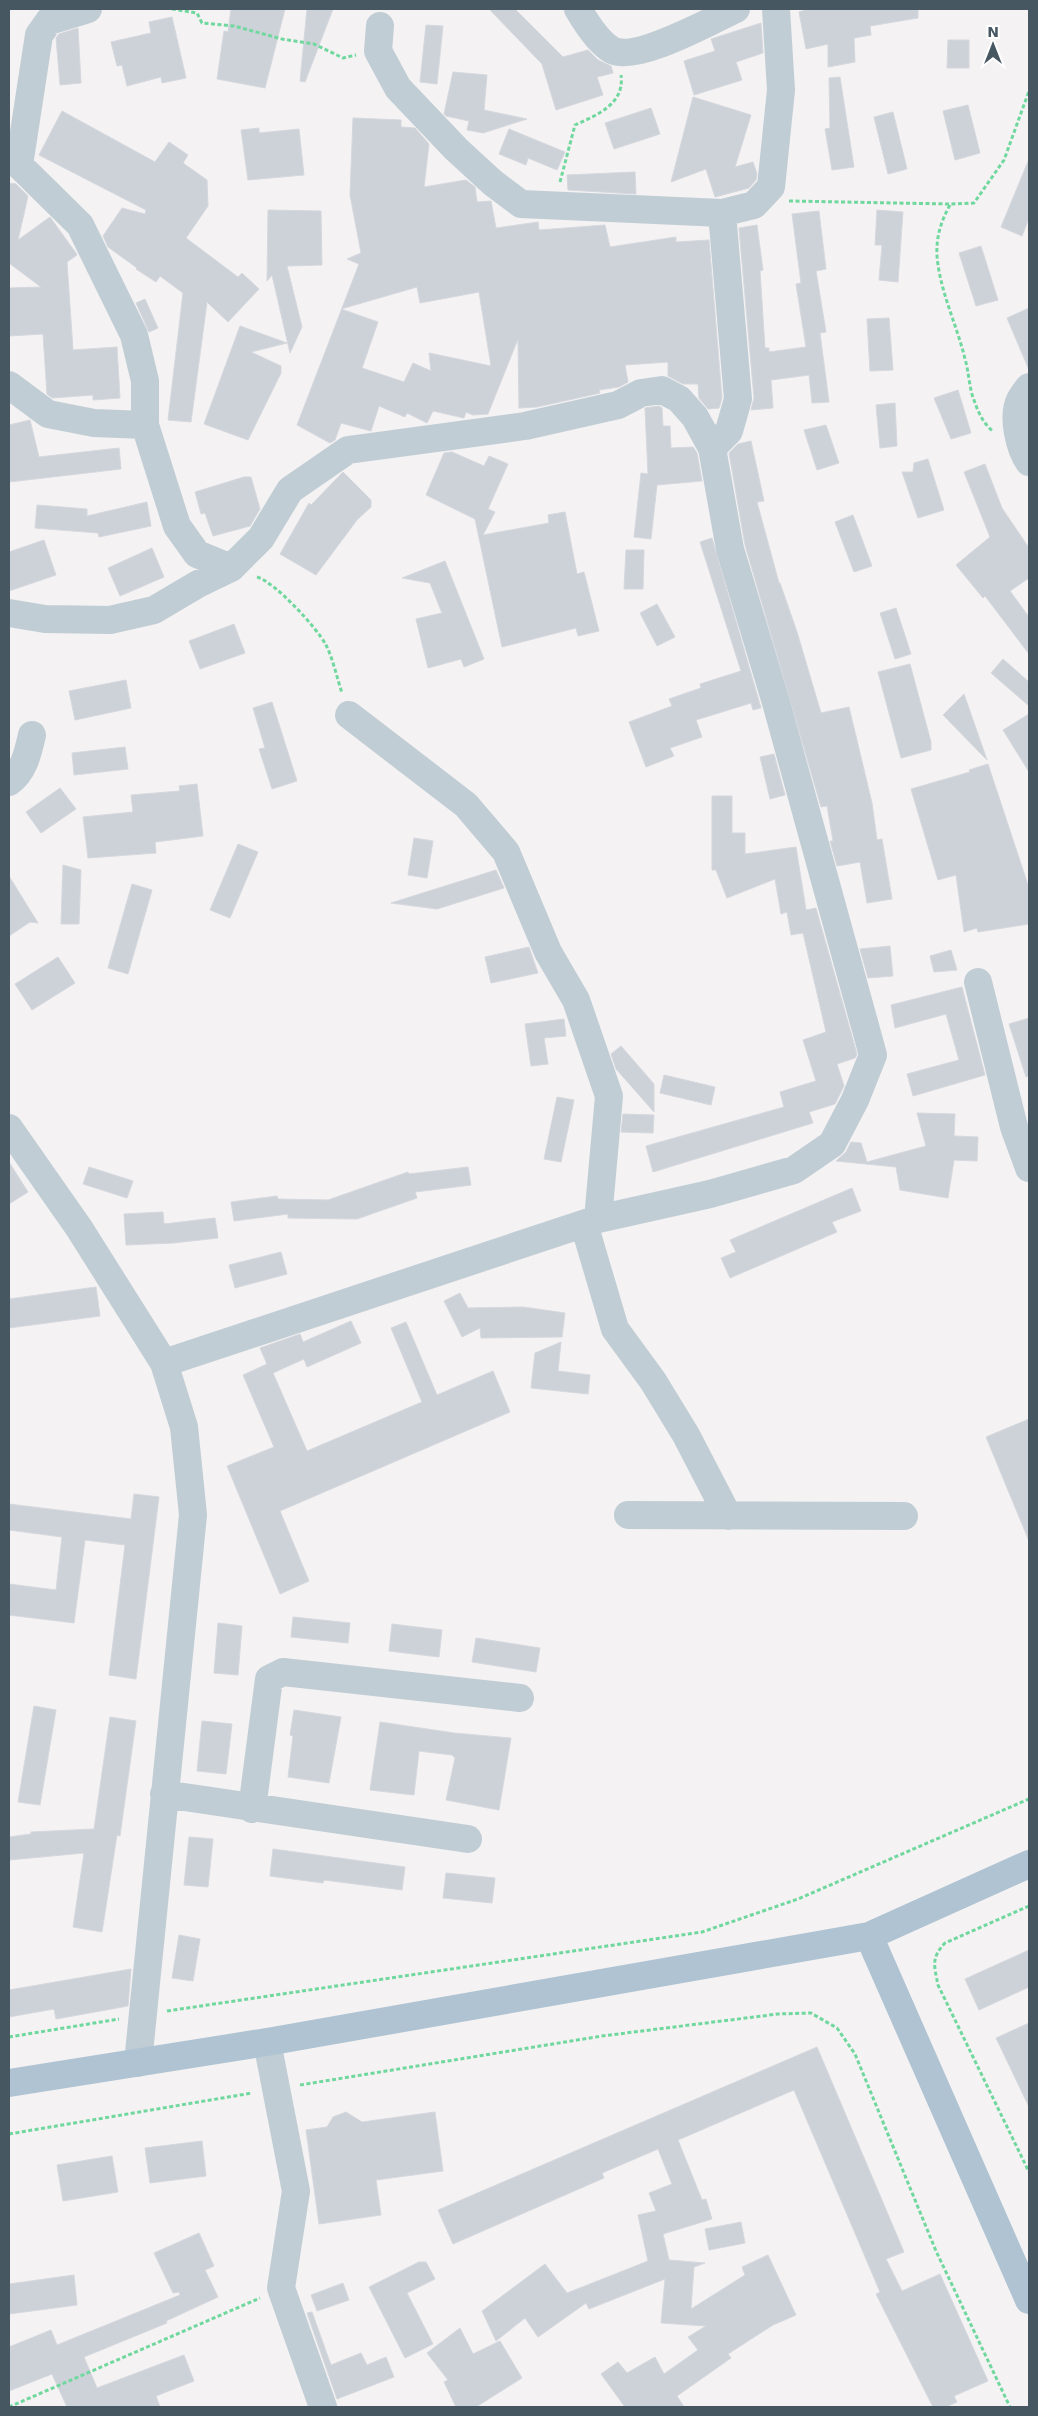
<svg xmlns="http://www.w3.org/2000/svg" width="1038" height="2416" viewBox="0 0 1038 2416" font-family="'DejaVu Sans',sans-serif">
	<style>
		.building { fill: #cdd2d8; stroke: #d5d8de; fill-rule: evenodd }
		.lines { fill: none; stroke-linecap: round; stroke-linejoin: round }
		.path { stroke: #70d89e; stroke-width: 3; stroke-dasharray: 4 2.5; stroke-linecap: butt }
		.minor { stroke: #c1cdd5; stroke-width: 28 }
		.major { stroke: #afc3d3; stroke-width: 28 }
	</style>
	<rect width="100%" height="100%" fill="#f4f2f2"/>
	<!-- building -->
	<path class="building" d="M231 9H285L265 88 217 79 224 31 228 32Z
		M307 9H333L305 82 300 81Z
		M489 9H515L563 57 588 50 598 60 611 66 613 73 597 77 603 95 556 110 542 64Z
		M809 9H918V18L870 26 871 35 854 38 855 62 828 67V44L806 49 799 12Z
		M172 17 186 78 162 83 161 77 127 86 122 65 117 66 111 42 151 33 149 22Z
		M761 23 763 53 736 62 742 80 694 95 684 61 715 51 711 39Z
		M426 25 443 26 437 84 420 82Z
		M78 28 81 83 60 85 56 38 59 34Z
		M948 40H969V68H947Z
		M453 72 487 75 484 110 527 119 483 133 467 130 469 121 446 116 444 114Z
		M840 77 854 167 832 170 825 129 830 128 829 78Z
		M693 97 751 115 735 167 753 162 757 174 756 180 749 188 715 197 706 169 671 182Z
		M968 105 980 153 955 160 943 111Z
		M651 108 660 134 614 149 605 123Z
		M62 111 155 162 169 142 188 155 183 163 207 180 208 206 186 238 238 277 242 273 259 289 228 322 207 302 191 422 168 420 183 293 160 276 156 282 136 269 137 268 108 247 103 236 122 208 145 214 146 210 39 155Z
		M893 112 907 169 888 174 874 117Z
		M353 118 401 120V127L415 128 429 144 424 187 466 180 475 187 477 202 491 201 496 228 538 222 539 230 605 225 610 247 676 237V242L709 240 722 398 719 408 708 409 699 398 698 384H683L668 376V362L625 365 628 382 619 387 599 390 600 393 537 407 519 408 518 339 488 414 473 415 466 412 464 418 433 411 427 423 407 413 405 417 379 406 371 431 341 423 335 440 330 443 297 425 359 264 347 259 361 253 350 195ZM417 287 420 303 479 292 491 366 429 353 431 371 413 363 404 382 362 368 378 322 341 309Z
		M259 128V133L299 129 304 175 248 180 241 130Z
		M509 129 565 152 557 170 528 158 526 165 499 154Z
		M1029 159V218L1022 236 1001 227Z
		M635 172 636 194 568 190 567 175Z
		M9 183 16 184 28 196 18 240 50 217 76 253 77 255 67 262 73 350 117 347 120 398 93 400V395L52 398 47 394 43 334 9 336V288L41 287 9 263Z
		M268 210 321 211 322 265 287 266 302 327 290 353 272 275 267 281Z
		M877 210 903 212 898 282 879 280 882 245H875Z
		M819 211 826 269 816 271 826 332 820 333 829 402 812 403 809 375 771 380 773 408 751 410 754 398 739 228 757 225 763 270 760 271 765 348H769V352L806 347 796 284 801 283 792 214Z
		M981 246 998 300 976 306 959 253Z
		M145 299 158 328 149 332 136 303Z
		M1029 308V370L1007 318Z
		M889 318 893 370 870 371 867 319Z
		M240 326 287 343 251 352 281 366V373L248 440 204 424Z
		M958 390 971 433 951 439 934 398Z
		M895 403 897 446 880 448 876 405Z
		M659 406 662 408 663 426H670L671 448 693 447 697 453 702 481 657 485 651 539 634 537 641 473 648 474 645 408Z
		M30 420 39 457 119 448 121 469 9 482V425Z
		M826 425 839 463 817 470 804 430Z
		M751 441 764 501 757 502 779 583H780L797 632 821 713 849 707 872 803 877 840 882 839 892 899 867 903 860 862 837 866 830 841H833L827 806 821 807 745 545 729 453 738 444Z
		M452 452 484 466 489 456 508 464 488 509 495 512 483 535 549 523 548 515 565 512 577 574 584 572 599 631 578 636 576 628 502 647 475 519 426 495 444 453Z
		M928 459 944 510 918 518 902 472H913L914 463Z
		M985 464 1002 508 1029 548V578L1010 591 1029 617V654L985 596 983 598 956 565 990 537 964 472Z
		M343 472 371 500V507L357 520 316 575 280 554 309 503 311 505Z
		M244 477H251L260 509 250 526 213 536 205 513 201 514 195 492Z
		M147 502 151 526 99 537 98 533 35 528 37 505 87 509V516Z
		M853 515 872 566 854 572 835 522Z
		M712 538 761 708 753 710 751 703 696 720 702 737 670 748 674 756 646 767 629 722 672 706 669 699 701 688 700 684 741 671 700 542Z
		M44 540 56 575 9 591V552Z
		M152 548 164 577 120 596 108 568Z
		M626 550H644L643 589H624Z
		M445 561 484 659 464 667 461 659 428 668 416 619 442 613 430 583 402 578Z
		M657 604 675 637 657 646 640 613Z
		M896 608 911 654 895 659 880 613Z
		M234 624 245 653 200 669 189 641Z
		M1003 659 1029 682V706L991 673Z
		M910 664 931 742V750L901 758 878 672Z
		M126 680 131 708 75 720 69 691Z
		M964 694 987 760 943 715Z
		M272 702 297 781 272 789 259 749 265 748 253 708Z
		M1029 714V772L1003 730Z
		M125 747 128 769 74 775 72 753Z
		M774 754 785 795 770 799 760 757Z
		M988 764 1029 888V924L978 932 977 928 964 932 956 875 938 880 911 789 970 772 969 770Z
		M197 784 203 836 155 842 156 853 88 858 83 817 133 812 131 795 180 791 179 786Z
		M60 788 76 809 41 833 26 812Z
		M712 796H732V833H745V854L796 847 806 910 816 908 857 1054 855 1058 837 1064 844 1086 835 1104 809 1112 813 1123 653 1172 646 1146 784 1107 780 1092 816 1081 803 1040 826 1032 803 933 791 935 787 912 781 914 775 879 727 898 716 870H712Z
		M414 838 433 841 427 878 408 875Z
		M238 844 258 852 230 918 210 910Z
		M63 865 81 870 79 924H61Z
		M496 870 504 888 437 909 391 903Z
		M9 876 38 923 30 922 9 936Z
		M132 884 152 890 128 974 108 968Z
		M890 946 893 976 868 978 860 949Z
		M529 947 538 973 491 983 485 957Z
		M951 950 957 970 934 972 930 956Z
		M58 957 75 983 32 1010 15 984Z
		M962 987 985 1075 913 1096 907 1074 959 1060 946 1014 895 1028 891 1005Z
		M1029 1018V1076L1026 1077 1009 1024Z
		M564 1019 566 1036 544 1038 548 1064 531 1066 525 1024Z
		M621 1046 654 1084V1112L616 1069 611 1054Z
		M664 1075 715 1087 711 1105 660 1093Z
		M557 1097 574 1100 561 1162 544 1159Z
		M917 1113 955 1114 954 1136 978 1137 977 1161 954 1160 948 1198 900 1190 896 1167 836 1161 846 1152 851 1142 861 1143 867 1162 926 1146Z
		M623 1114 654 1115 653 1133 621 1132Z
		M9 1162 28 1192 9 1204Z
		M89 1167 133 1181 127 1198 83 1184Z
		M468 1167 471 1185 415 1192 417 1198 357 1219 288 1218V1214L234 1221 231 1202 277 1196 278 1199 328 1200 408 1172 409 1174Z
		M852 1188 861 1211 832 1222 837 1232 730 1278 721 1258 736 1252 730 1240Z
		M163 1212 164 1224 215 1218 218 1238 173 1243 126 1245 124 1214Z
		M281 1252 287 1274 235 1288 229 1265Z
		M96 1287 100 1316 9 1328V1299Z
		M460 1293 468 1308 523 1307 565 1313 562 1337 481 1338 480 1328 462 1337 444 1301Z
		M351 1321 361 1343 307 1367 304 1359 273 1373 307 1451 422 1402 391 1328 406 1322 437 1395 493 1371 510 1412 280 1511 309 1581 280 1594 227 1466 274 1447 243 1375 267 1364 260 1348 300 1334 303 1342Z
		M561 1342 558 1371 590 1375 588 1394 531 1388 535 1353Z
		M1029 1419V1541L986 1437Z
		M134 1494 159 1497 136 1679 109 1675 125 1545 85 1540 74 1623 9 1615V1584L56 1590 62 1537 9 1530V1504L131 1519Z
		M293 1617 350 1623 348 1643 291 1637Z
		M218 1623 242 1626 238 1675 214 1673Z
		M392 1624 442 1630 439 1657 389 1651Z
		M476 1638 540 1648 536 1672 472 1662Z
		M34 1706 56 1710 40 1805 18 1802Z
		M294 1710 341 1717 329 1783 288 1777 293 1736 290 1735Z
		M110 1717 136 1721 120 1836 117 1835 102 1932 73 1927 84 1853 9 1860V1837L31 1834V1832L94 1829Z
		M202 1721 232 1724 226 1774 197 1771Z
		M380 1722 454 1733 511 1738 499 1810 446 1800 455 1758 452 1755 419 1751 414 1795 370 1790Z
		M189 1837 213 1839 208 1887 184 1885Z
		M273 1849 405 1867 402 1890 324 1880 323 1883 270 1876Z
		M446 1873 495 1878 492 1903 443 1898Z
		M179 1935 200 1939 193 1981 172 1978Z
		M1029 1950V1987L979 2010 965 1979Z
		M131 1969 128 2006 56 2019 54 2009 9 2017V1990Z
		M1029 2023V2107L996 2038Z
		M817 2047 904 2252 886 2259 902 2291 940 2274 988 2381 954 2396 957 2402 946 2407H933L876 2294 880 2292 794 2090 678 2140 702 2200 706 2199 712 2219 663 2234 669 2260 705 2263 694 2267 691 2309 745 2275 742 2267 768 2255 796 2315 773 2325 728 2354 731 2358 677 2396 684 2407H625L601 2374 618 2362 627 2373 655 2357 664 2374 698 2350 688 2337 706 2326 661 2323 665 2279 589 2309 586 2303 538 2337 525 2318 496 2341 482 2311 545 2264 567 2293 648 2261 638 2215 656 2211 649 2193 672 2184 658 2149 602 2173 604 2178 453 2244 438 2210Z
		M346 2112 362 2122 435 2112 443 2171 376 2180 381 2215 319 2224 306 2130 327 2127 333 2117Z
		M202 2141 206 2176 150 2183 145 2148Z
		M112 2156 118 2192 63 2201 57 2165Z
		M741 2222 745 2243 709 2250 705 2229Z
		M199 2233 214 2266 205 2270 218 2297 166 2321 167 2323 84 2357 97 2388 184 2355 194 2381 156 2396 160 2407H67L52 2374 9 2391V2347L51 2330 57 2345 180 2295 179 2292 173 2293 154 2253Z
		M419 2262H426L435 2279 407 2293 433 2344 405 2358 369 2287Z
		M74 2275 77 2305 9 2314V2284Z
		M343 2283 349 2300 317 2311 311 2295Z
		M312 2312 331 2365 361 2353 367 2365 386 2357 394 2377 337 2399 307 2313Z
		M460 2328 473 2354 500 2341 522 2378 476 2407H456L444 2382 448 2380 427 2353Z"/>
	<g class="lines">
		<!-- path -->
		<path class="path" d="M172 9 197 13 202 23 234 26 282 39 314 44 343 58 356 55
			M560 182 575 125C597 115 625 104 621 75
			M789 201 950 204 974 203 1004 160 1029 91
			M950 205C941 221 936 237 937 256 940 292 957 325 965 359 969 372 969 388 974 400 978 412 984 425 994 432
			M257 577C275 582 317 628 326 645 333 659 337 678 342 693
			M1029 1906 945 1943C931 1958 934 1965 938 1985L1029 2172
			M167 2011 702 1932 798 1899 1029 1799
			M9 2037 119 2019
			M300 2085 602 2036 778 2014 811 2013 837 2028 855 2054 936 2251 1010 2407
			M9 2134 252 2093
			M9 2407 260 2298"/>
		<!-- minor -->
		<path class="minor" d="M578 9C585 21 599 43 612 50 636 63 712 20 736 9
			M380 26 378 51 398 88 456 149 493 183 521 204 722 213 754 205 771 187 781 90 776 9
			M9 160 19 165 80 225 134 335 145 381V425
			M19 165 39 35 49 21 88 9
			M9 385 48 414 94 423 145 425 177 526 197 554 231 568
			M1029 387C1026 391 1022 396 1020 400 1012 416 1019 448 1029 462
			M9 613 45 619 110 620 154 610 198 584 231 568 261 538 290 490 348 450 525 426 618 405 641 393 662 390 679 399 695 417 712 448
			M349 715 466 805 506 852 548 952 576 1000 609 1096 598 1219
			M9 782C24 772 28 752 32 735
			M978 982 1014 1127 1029 1168
			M9 1128 79 1228 164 1363 184 1427 193 1515 138 2063
			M584 1224 615 1329 653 1381 686 1435 728 1516
			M164 1363 598 1219 710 1194 794 1170 832 1144 855 1100 873 1055 777 706 730 549 712 448 729 431 738 399 722 213
			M628 1515 904 1516
			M164 1794 468 1839
			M252 1809 269 1679 283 1672 520 1698
			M267 2042 296 2191 281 2288 323 2407"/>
		<!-- major -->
		<path class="major" d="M869 1936 1029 2300
			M9 2083 267 2042 869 1936 1029 1864"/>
	</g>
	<!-- border -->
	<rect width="1038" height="2416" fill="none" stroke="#475762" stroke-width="20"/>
	<!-- north arrow -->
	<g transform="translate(993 45)" stroke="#ffffff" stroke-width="4" paint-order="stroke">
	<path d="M0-4L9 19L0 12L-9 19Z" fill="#475762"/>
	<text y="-8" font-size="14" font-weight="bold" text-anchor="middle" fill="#475762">N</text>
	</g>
</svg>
